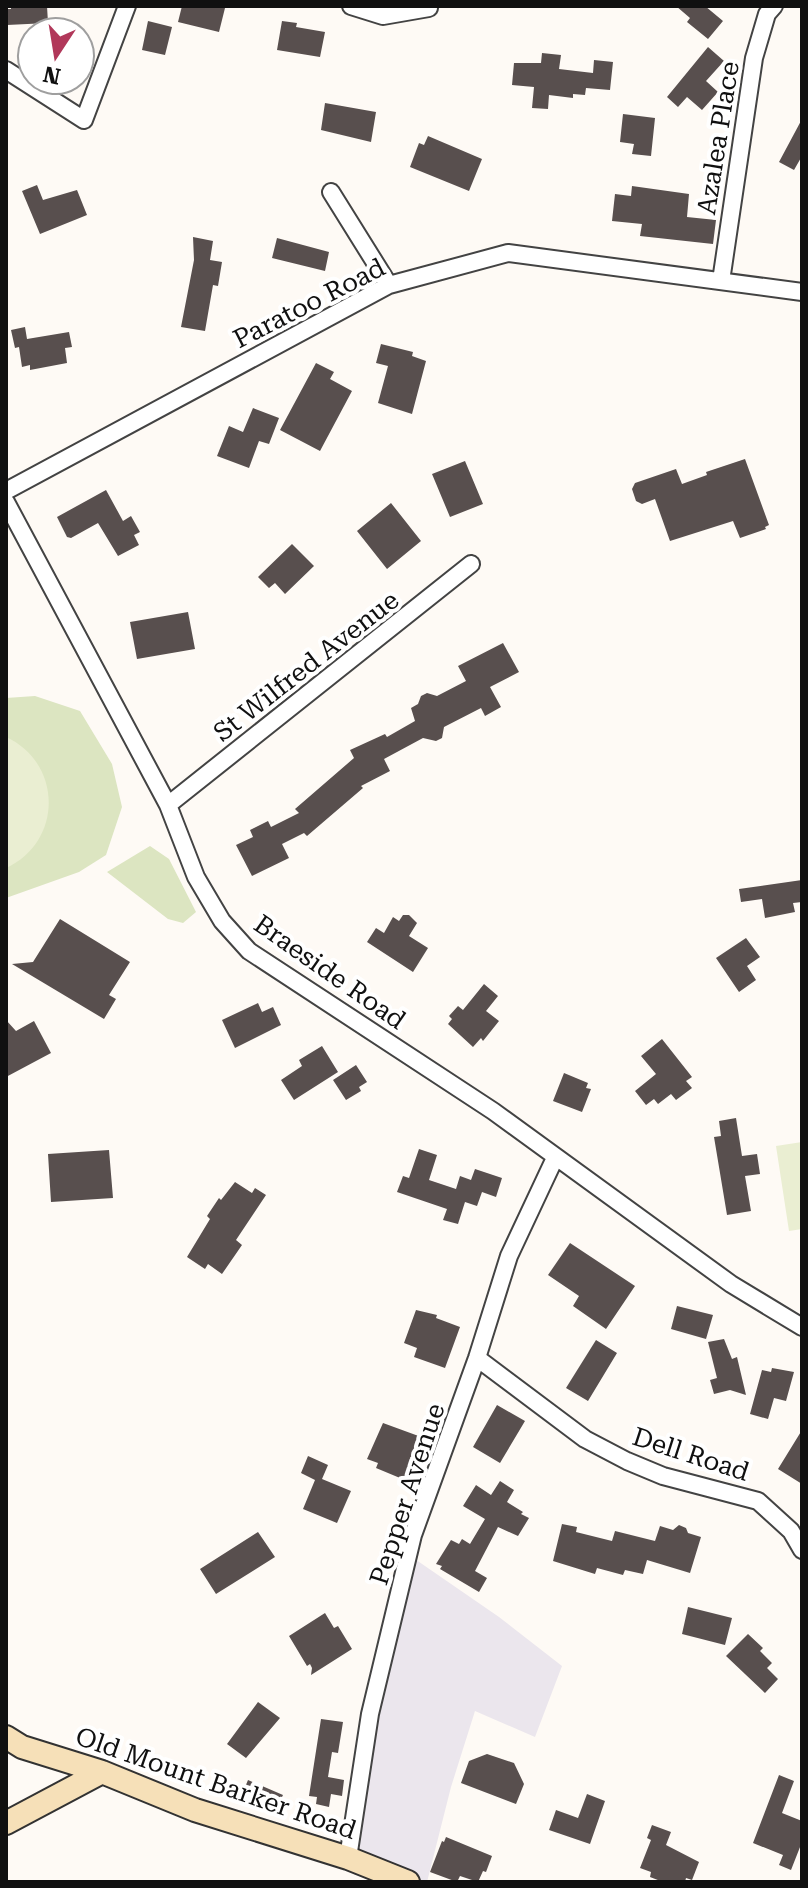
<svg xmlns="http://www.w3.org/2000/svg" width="808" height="1888" viewBox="0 0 808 1888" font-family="'Roboto Serif',serif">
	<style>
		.industrial { fill: #ebe6ed }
		.green { fill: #dce5c1 }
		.pitch { fill: #eaeed2 }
		.building { fill: #584f4e }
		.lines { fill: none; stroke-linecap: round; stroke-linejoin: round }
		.street-casing { stroke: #434343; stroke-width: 20 }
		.secondary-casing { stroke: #323232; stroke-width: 26 }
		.street { stroke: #fff; stroke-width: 16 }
		.secondary { stroke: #f6e0b8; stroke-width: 22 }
		.labels { text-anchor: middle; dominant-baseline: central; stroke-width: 8; stroke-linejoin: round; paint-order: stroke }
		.street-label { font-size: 26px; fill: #101010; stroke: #fff }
	</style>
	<rect width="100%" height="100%" fill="#fefaf5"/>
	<!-- industrial -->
	<path class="industrial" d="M409 1555 499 1617 562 1666 535 1737 475 1711 451 1787 427 1882H408L348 1858Z"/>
	<!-- green -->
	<path class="green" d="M35 696 80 711 112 764 122 807 106 855 79 872 6 898V698Z
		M150 846 169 859 196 912 183 923 168 919 107 872Z"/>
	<!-- pitch -->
	<path class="pitch" d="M6 737C63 763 63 842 6 868Z
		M802 1142V1229L789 1231 776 1146Z"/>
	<!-- building -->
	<path class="building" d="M11 6H47L48 23 7 25 6 9H11Z
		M182 6 225 8 219 32 178 22Z
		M676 6H705L723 21 708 39 687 22 690 18Z
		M148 21 172 27 165 55 142 50Z
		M282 21 297 23 296 27 325 32 320 57 277 50Z
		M708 47 724 61 706 81 718 92 702 110 687 97 678 107 667 97Z
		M542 53 561 55 559 69 593 73 594 60 613 62 610 90 586 88 585 95 573 94V98L549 95 548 109 532 108 534 87 512 85 514 63H541Z
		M325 103 376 112 371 142 321 130Z
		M623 114 655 118 651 156 632 154 634 144 620 142Z
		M802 119V156L794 170 779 162Z
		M428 136 482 159 469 191 410 167 419 143 424 145Z
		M37 185 43 200 77 190 87 215 40 234 22 191Z
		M632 186 689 194 687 217 716 220 713 244 640 236 642 224 612 221 615 194 631 196Z
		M193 237 213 241 210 260 222 262 218 286 213 285 205 331 181 327 194 260Z
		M277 238 329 252 325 271 272 258Z
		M25 327 27 339 69 332 72 347 65 348 67 363 30 370V365L22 367 19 347 15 348 11 330Z
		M381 344 413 352 412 356 426 361 412 414 378 403 388 366 376 363Z
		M316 363 334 372 330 379 352 391 320 451 280 430Z
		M253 408 279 418 269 444 259 441 249 468 217 456 229 426 243 432Z
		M745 459 769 525 765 527 766 529 740 538 733 521 670 541 655 499 642 504 636 501 632 489 635 483 676 469 682 484 707 475 706 472Z
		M465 461 483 504 450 517 432 474Z
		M106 490 123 521 131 516 140 532 134 535 139 545 118 556 98 523 71 538 67 537 57 517Z
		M391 503 421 541 387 569 357 531Z
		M292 544 314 566 285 594 275 583 269 588 258 577Z
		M188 612 195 649 137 659 130 622Z
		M503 643 519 672 490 687 501 707 485 716 481 708 444 727 442 738 436 741 423 738 384 759 390 771 361 786 363 788 307 836 304 833 282 844 289 858 252 876 236 845 253 837 250 830 268 821 271 827 299 813 295 809 354 758 350 750 385 734 387 737 415 721 411 708 418 704 421 696 427 693 437 696 466 681 458 666Z
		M802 880V902L793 903 795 912 765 918 762 899 741 902 739 889Z
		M403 915H409L417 923 409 936 428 948 413 972 367 942 376 928 384 933 393 917 399 921Z
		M60 919 130 962 109 995 116 999 104 1019 12 964 33 962Z
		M746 938 760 957 747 966 756 980 739 992 716 958Z
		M484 984 498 996 486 1011 499 1021 483 1041 481 1038 473 1047 448 1024 452 1019 449 1016 458 1006 463 1010Z
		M258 1003 262 1012 273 1007 281 1025 235 1048 222 1020Z
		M6 1020 16 1031 34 1021 51 1053 6 1077Z
		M662 1039 692 1077 686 1081 692 1088 676 1100 671 1094 658 1104 654 1099 646 1105 635 1091 656 1074 641 1056Z
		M322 1046 338 1072 294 1100 281 1080 302 1066 299 1060Z
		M356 1065 367 1082 359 1087 361 1091 346 1100 333 1080Z
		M564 1073 588 1083 586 1088 591 1089 582 1112 553 1101Z
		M736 1118 742 1156 757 1154 760 1174 745 1176 751 1211 727 1215 714 1137 721 1136 719 1121Z
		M419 1149 437 1155 429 1180 456 1189 460 1176 471 1180 475 1169 502 1178 496 1197 482 1192 477 1206 465 1202 458 1224 443 1220 447 1209 397 1192 403 1176 409 1178Z
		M109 1150 113 1198 51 1202 48 1154Z
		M235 1182 252 1193 255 1188 266 1195 236 1240 242 1245 222 1274 208 1264 205 1269 187 1257 210 1219 207 1216 219 1198 221 1200Z
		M570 1243 635 1286 606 1329 573 1306 579 1296 548 1275Z
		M677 1306 713 1315 706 1339 671 1329Z
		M416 1310 437 1315 436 1318 460 1327 445 1368 414 1357 417 1348 404 1343Z
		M724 1339 732 1359 737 1357 746 1395 730 1390 714 1394 710 1380 717 1378 708 1342Z
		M596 1340 617 1353 588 1401 566 1388Z
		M772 1368 794 1372 786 1401 774 1398 768 1419 750 1414 762 1370 771 1372Z
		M497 1405 525 1421 500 1463 473 1447Z
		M383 1423 424 1438 428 1446 425 1455 410 1457 418 1469 412 1483 376 1468 378 1463 367 1459Z
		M802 1430V1484L778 1469Z
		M308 1456 328 1465 322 1479 351 1491 337 1523 303 1509 315 1480 301 1473Z
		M500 1481 514 1490 507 1502 523 1512 521 1514 529 1518 518 1536 498 1527 475 1571 487 1578 479 1592 440 1569 442 1566 436 1564 451 1540 459 1544 462 1539 470 1544 485 1519 463 1506 476 1485 491 1495Z
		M562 1524 577 1527 576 1532 612 1541 615 1531 655 1541 660 1526 673 1530 679 1525 686 1528 688 1533 701 1537 690 1573 647 1560 643 1574 625 1570 623 1575 597 1568 595 1574 553 1561Z
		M258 1532 275 1557 216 1594 200 1569Z
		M688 1607 732 1618 725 1645 682 1634Z
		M325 1613 334 1628 338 1626 352 1649 311 1675 312 1668 310 1664 307 1666 289 1636Z
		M748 1634 763 1648 760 1651 772 1663 767 1668 778 1679 765 1693 726 1656Z
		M258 1702 280 1718 246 1758 227 1744Z
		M321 1719 343 1722 338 1753 332 1752 328 1777 344 1780 342 1796 331 1794 329 1807 316 1804 317 1797 309 1796Z
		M487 1754 514 1763 524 1784 516 1804 461 1783 469 1761Z
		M779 1775 794 1781 782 1813 802 1821V1842L791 1870 779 1865 783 1855 753 1843Z
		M248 1780 283 1795 277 1807 243 1792Z
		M587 1794 605 1801 590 1844 549 1830 556 1810 578 1818Z
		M652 1825 671 1832 666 1845 699 1862 692 1880 686 1878 685 1882H663L650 1877 651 1872 640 1868 651 1840 647 1838Z
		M446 1837 492 1856 486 1872 483 1871 478 1882 460 1876 457 1882 430 1872 442 1841 444 1842Z"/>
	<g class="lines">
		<defs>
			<path id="street" d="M351 6 383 16 429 8
				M6 70 84 120 127 6
				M331 192 389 285
				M721 281 754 58 767 14 774 6
				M6 491 389 285 508 253 802 292
				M6 502 168 805 196 877 222 921 249 951 493 1111 731 1284 802 1327
				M168 805 471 564
				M477 1358 585 1439 627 1461 663 1476 758 1501 791 1531 802 1550
				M348 1858 370 1714 413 1535 477 1358 509 1256 555 1158"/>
			<path id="secondary" d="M6 1737 22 1747 102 1772 195 1810 348 1858 408 1882
				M6 1823 102 1772"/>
		</defs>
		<!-- street casing -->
		<use href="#street" class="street-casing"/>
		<!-- secondary casing -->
		<use href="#secondary" class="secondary-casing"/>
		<!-- street -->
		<use href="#street" class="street"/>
		<!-- secondary -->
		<use href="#secondary" class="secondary"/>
	</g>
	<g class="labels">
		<!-- street labels -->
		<g class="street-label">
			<text transform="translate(718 138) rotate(-81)">Azalea Place</text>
			<text transform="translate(309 303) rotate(-27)">Paratoo Road</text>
			<text transform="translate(306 666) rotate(-38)">St Wilfred Avenue</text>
			<text transform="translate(330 972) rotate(35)">Braeside Road</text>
			<text transform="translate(691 1454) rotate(18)">Dell Road</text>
			<text transform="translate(407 1494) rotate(-72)">Pepper Avenue</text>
			<text transform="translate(216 1783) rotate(19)">Old Mount Barker Road</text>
		</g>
	</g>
	<!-- border -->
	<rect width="808" height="1888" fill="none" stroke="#101010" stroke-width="16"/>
	<!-- north arrow -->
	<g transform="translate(56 56) rotate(192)"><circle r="38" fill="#ffffff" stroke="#9f9f9f" stroke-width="2"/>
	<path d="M0-6L14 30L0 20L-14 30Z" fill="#b1385a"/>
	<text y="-12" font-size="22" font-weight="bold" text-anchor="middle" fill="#101010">N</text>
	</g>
</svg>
